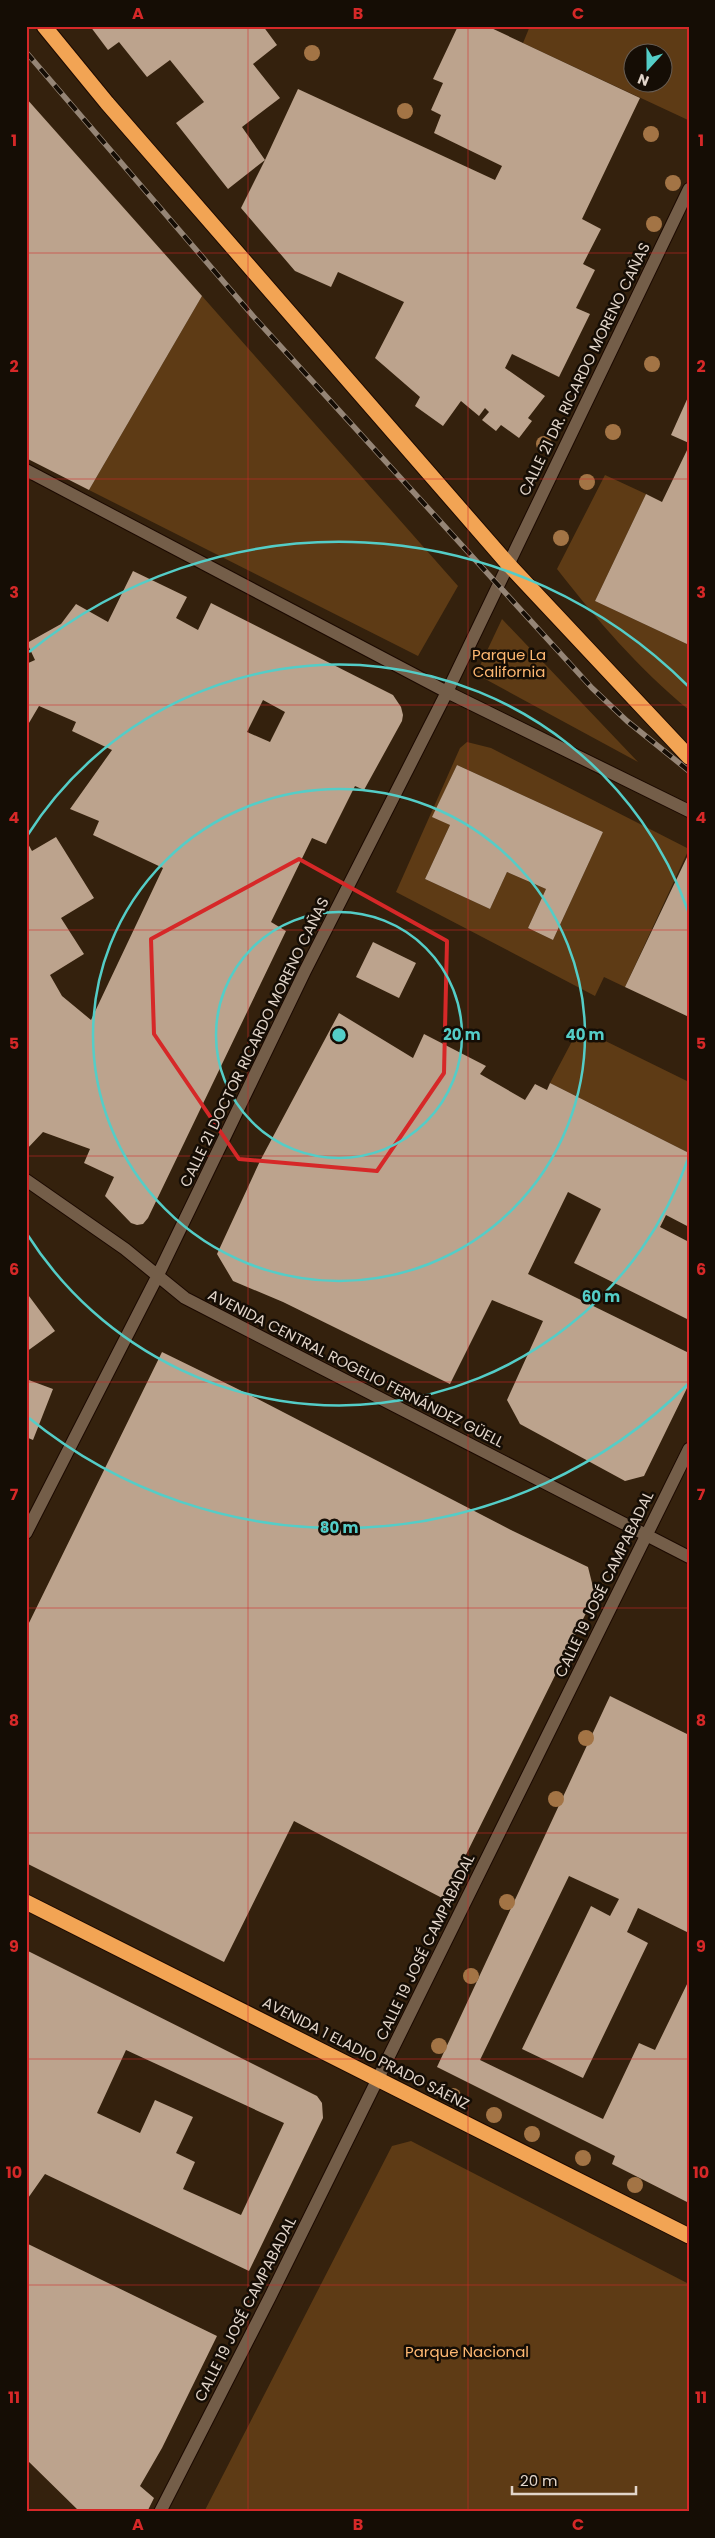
<svg xmlns="http://www.w3.org/2000/svg" width="715" height="2538" viewBox="0 0 715 2538" font-family="Poppins,sans-serif">
	<style>
		.green { fill: #5e3b15; fill-rule: evenodd }
		.building { fill: #bca38d; fill-rule: evenodd }
		.lines { fill: none; stroke-linecap: round; stroke-linejoin: round }
		.street-casing { stroke: #1b0900; stroke-width: 14 }
		.highway-casing { stroke: #1b0900; stroke-width: 17 }
		.street { stroke: #745e49; stroke-width: 12 }
		.highway { stroke: #f2a454; stroke-width: 15 }
		.rail-casing { stroke: #958576; stroke-width: 5.5 }
		.rail { stroke: #150d05; stroke-width: 4; stroke-dasharray: 11; stroke-linecap: butt }
		.tree { fill: #a37445 }
		.marked { fill: none; stroke: #d62828; stroke-width: 4; stroke-linejoin: round }
		.grid { fill: none; stroke: #d62828; stroke-width: 1; stroke-opacity: 0.55 }
		.ring { fill: none; stroke: #54cdc7; stroke-width: 2.5 }
		.labels { text-anchor: middle; dominant-baseline: central; stroke-width: 5; stroke-linejoin: round; paint-order: stroke }
		.street-label { font-size: 15px; fill: #e2d5ca; stroke: #150d05 }
		.park-label { font-size: 15px; fill: #feb872; stroke: #150d05 }
		.centre { fill: #54cdc7; stroke: #150d05; stroke-width: 2.5 }
		.ring-label { font-size: 15px; text-anchor: middle; font-weight: bold; fill: #54cdc7; stroke: #150d05; stroke-width: 5; stroke-linejoin: round; paint-order: stroke }
		.neatline { fill: none; stroke: #d62828; stroke-width: 2 }
		.grid-label { font-size: 16px; text-anchor: middle; font-weight: bold; fill: #d62828 }
	</style>
	<rect width="100%" height="100%" fill="#34210d"/>
	<!-- green -->
	<path class="green" d="M530 26H689L688 120 523 43ZM632 52H662V82H632Z
		M202 296 458 586 418 656 89 490Z
		M605 475 646 494 595 601 689 645V710C637 667 598 621 557 569Z
		M502 619 638 762 476 674Z
		M467 742 491 748 689 849 625 987 604 977 595 996 396 892 460 748ZM457 765 603 832 553 940 528 928 546 889 507 872 490 909 425 879 450 825 433 816Z
		M579 1028 689 1082V1153L550 1083Z
		M411 2141 689 2284V2512H204L392 2146Z"/>
	<!-- building -->
	<path class="building" d="M90 26H263L277 45 253 64 280 98 242 127 265 160 298 89 495 180 502 166 434 133 441 115 431 110 443 83 433 79 458 26H487L640 98 582 219 601 229 583 264 595 270 576 308 590 314 559 377 512 354 505 368 545 396 528 418 532 421 519 438 501 425 496 431 482 420 489 412 485 408 479 416 461 401 443 426 415 406 420 397 375 358 404 302 338 272 331 287 295 271 241 208 265 160 228 189 176 123 204 102 170 60 147 77 119 42 108 50Z
		M26 98 202 296 89 490 26 458Z
		M689 395V443L671 435Z
		M689 446V645L595 601 646 494 662 502Z
		M133 571 187 597 176 618 198 630 211 603 393 695 401 707 403 715 402 721 364 790 355 786 326 844 312 838 271 922 286 931 148 1218 143 1224 137 1225 131 1223 105 1196 114 1177 84 1163 90 1149 43 1132 26 1150V840L32 851 56 837 94 898 61 918 84 954 50 975 62 996 91 1020 163 868 93 835 99 821 70 809 112 750 72 731 76 722 39 706 26 728V664L35 660 27 643 61 624 76 604 108 622ZM263 700 285 712 270 742 247 732Z
		M457 765 603 832 553 940 528 928 546 889 507 872 490 909 425 879 450 825 432 817Z
		M689 853V1017L625 987Z
		M373 942 416 963 399 998 356 977Z
		M339 1013 413 1058 424 1034 486 1066 480 1074 525 1100 535 1084 547 1090 550 1083 689 1153V1227L666 1215 660 1227 689 1242V1320L574 1263 601 1209 568 1192 528 1274 689 1353V1384L644 1476 625 1481 520 1424 507 1400 543 1321 492 1300 450 1384 283 1302 233 1281 217 1254 260 1161Z
		M26 1292 55 1331 26 1352Z
		M162 1352 248 1394 513 1531 588 1567 595 1595 444 1899 294 1821 224 1962 26 1863V1629Z
		M26 1379 53 1389 33 1440 26 1437Z
		M610 1696 689 1735V1933L638 1908 627 1932 648 1943 583 2078 522 2049 591 1906 610 1916 619 1899 569 1876 480 2060 603 2119 639 2043 655 2050 689 1980V2203L612 2164 615 2156 437 2067Z
		M26 1950 317 2096 322 2103 323 2118 249 2271 45 2174 26 2201ZM126 2050 284 2123 241 2215 183 2189 195 2162 176 2153 193 2117 155 2100 140 2133 97 2113Z
		M26 2243 217 2336 162 2448 140 2486 154 2498 147 2512H80L26 2459Z"/>
	<g class="lines">
		<defs>
			<path id="street" d="M26 470 447 692 689 811
				M26 1180 125 1249 185 1298 689 1557
				M26 1533 157 1277 305 971 447 692 689 189
				M160 2512 270 2297 689 1449"/>
			<path id="highway" d="M44 26 107 103 508 564 689 757
				M26 1902 689 2236"/>
		</defs>
		<!-- street casing -->
		<use href="#street" class="street-casing"/>
		<!-- highway casing -->
		<use href="#highway" class="highway-casing"/>
		<!-- street -->
		<use href="#street" class="street"/>
		<!-- highway -->
		<use href="#highway" class="highway"/>
		<defs>
			<path id="rail" d="M26 52 253 316 592 688 627 721 689 771"/>
		</defs>
		<!-- rail casing -->
		<use href="#rail" class="rail-casing"/>
		<!-- rail -->
		<use href="#rail" class="rail"/>
	</g>
	<!-- trees -->
	<g class="tree">
		<circle cx="312" cy="53" r="8"/>
		<circle cx="405" cy="111" r="8"/>
		<circle cx="651" cy="134" r="8"/>
		<circle cx="673" cy="183" r="8"/>
		<circle cx="654" cy="224" r="8"/>
		<circle cx="652" cy="364" r="8"/>
		<circle cx="613" cy="432" r="8"/>
		<circle cx="544" cy="444" r="8"/>
		<circle cx="587" cy="482" r="8"/>
		<circle cx="561" cy="538" r="8"/>
		<circle cx="586" cy="1738" r="8"/>
		<circle cx="556" cy="1799" r="8"/>
		<circle cx="507" cy="1902" r="8"/>
		<circle cx="471" cy="1976" r="8"/>
		<circle cx="439" cy="2046" r="8"/>
		<circle cx="453" cy="2096" r="8"/>
		<circle cx="494" cy="2115" r="8"/>
		<circle cx="532" cy="2134" r="8"/>
		<circle cx="583" cy="2158" r="8"/>
		<circle cx="635" cy="2185" r="8"/>
	</g>
	<!-- marked area -->
	<path class="marked" d="M299 859 447 941 444 1073 377 1171 239 1159 154 1034 151 939Z"/>
	<!-- grid -->
	<path class="grid" d="M248 26V2512M468 26V2512M26 253H689M26 479H689M26 705H689M26 930H689M26 1156H689M26 1382H689M26 1608H689M26 1833H689M26 2059H689M26 2285H689"/>
	<!-- distance rings -->
	<g class="ring">
		<circle cx="339" cy="1035" r="123"/>
		<circle cx="339" cy="1035" r="246"/>
		<path d="M688 1159A370 370 0 0 1 27 1234M27 836A370 370 0 0 1 688 911"/>
		<path d="M688 1384A493 493 0 0 1 29 1418M29 652A493 493 0 0 1 688 686"/>
	</g>
	<g class="labels">
		<!-- street labels -->
		<g class="street-label">
			<text transform="translate(584 369) rotate(-64)">CALLE 21 DR. RICARDO MORENO CAÑAS</text>
			<text transform="translate(254 1042) rotate(-64)">CALLE 21 DOCTOR RICARDO MORENO CAÑAS</text>
			<text transform="translate(356 1368) rotate(27)">AVENIDA CENTRAL ROGELIO FERNÁNDEZ GÜELL</text>
			<text transform="translate(604 1584) rotate(-64)">CALLE 19 JOSÉ CAMPABADAL</text>
			<text transform="translate(425 1947) rotate(-64)">CALLE 19 JOSÉ CAMPABADAL</text>
			<text transform="translate(366 2053) rotate(27)">AVENIDA 1 ELADIO PRADO SÁENZ</text>
			<text transform="translate(245 2309) rotate(-63)">CALLE 19 JOSÉ CAMPABADAL</text>
		</g>
		<!-- park labels -->
		<g class="park-label">
			<text x="509" y="654">Parque La<tspan x="509" dy="17">California</tspan></text>
			<text x="467" y="2351">Parque Nacional</text>
		</g>
	</g>
	<circle cx="339" cy="1035" r="8" class="centre"/>
	<g class="ring-label">
		<text x="462" y="1040">20 m</text>
		<text x="585" y="1040">40 m</text>
		<text x="601" y="1302">60 m</text>
		<text x="339" y="1533">80 m</text>
	</g>
	<!-- border -->
	<rect width="715" height="2538" fill="none" stroke="#150d05" stroke-width="55"/>
	<!-- north arrow -->
	<g transform="translate(648 68) rotate(201)"><circle r="24" fill="#150d05" stroke="#675d54"/>
	<path d="M0-4L9 19L0 12L-9 19Z" fill="#54cdc7"/>
	<text y="-8" font-size="14" font-weight="bold" text-anchor="middle" fill="#e2d5ca">N</text>
	</g>
	<!-- scale -->
	<path d="M512 2486v8h124v-8" fill="none" stroke="#e2d5ca" stroke-width="2.5"/>
	<text x="520" y="2486" font-size="15" fill="#e2d5ca" stroke="#150d05" stroke-width="4" paint-order="stroke">20 m</text>
	<rect x="28" y="28" width="660" height="2482" class="neatline"/>
	<g class="grid-label">
		<text x="138" y="19">A</text>
		<text x="358" y="19">B</text>
		<text x="578" y="19">C</text>
		<text x="14" y="146">1</text>
		<text x="701" y="146">1</text>
		<text x="14" y="372">2</text>
		<text x="701" y="372">2</text>
		<text x="14" y="598">3</text>
		<text x="701" y="598">3</text>
		<text x="14" y="823">4</text>
		<text x="701" y="823">4</text>
		<text x="14" y="1049">5</text>
		<text x="701" y="1049">5</text>
		<text x="14" y="1275">6</text>
		<text x="701" y="1275">6</text>
		<text x="14" y="1500">7</text>
		<text x="701" y="1500">7</text>
		<text x="14" y="1726">8</text>
		<text x="701" y="1726">8</text>
		<text x="14" y="1952">9</text>
		<text x="701" y="1952">9</text>
		<text x="14" y="2178">10</text>
		<text x="701" y="2178">10</text>
		<text x="14" y="2403">11</text>
		<text x="701" y="2403">11</text>
		<text x="138" y="2530">A</text>
		<text x="358" y="2530">B</text>
		<text x="578" y="2530">C</text>
	</g>
</svg>
